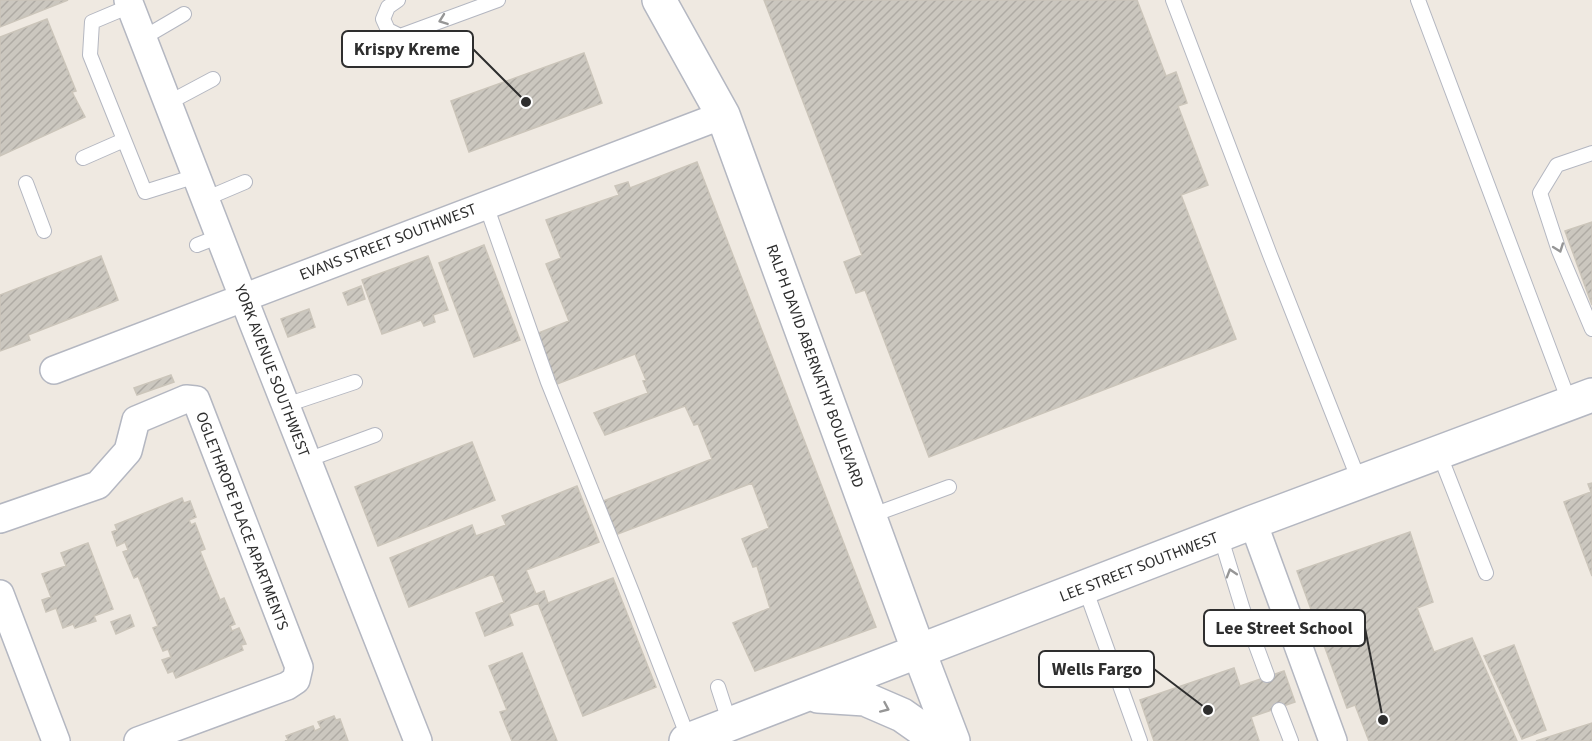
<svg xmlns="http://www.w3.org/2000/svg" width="1592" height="741" viewBox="0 0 1592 741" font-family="'Source Sans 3',sans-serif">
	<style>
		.building { fill: url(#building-hatch); stroke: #cbc5ba; stroke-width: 1.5 }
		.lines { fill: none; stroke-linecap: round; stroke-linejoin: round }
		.lane-casing { stroke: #b4b7c1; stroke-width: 16 }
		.street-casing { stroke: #b4b7c1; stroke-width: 30 }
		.secondary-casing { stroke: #b4b7c1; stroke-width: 36 }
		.lane { stroke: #fff; stroke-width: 14 }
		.street { stroke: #fff; stroke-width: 27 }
		.secondary { stroke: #fff; stroke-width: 33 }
		.oneway { stroke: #969696 }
		.labels { text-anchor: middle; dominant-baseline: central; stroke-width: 4.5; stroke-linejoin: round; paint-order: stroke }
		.street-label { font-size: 16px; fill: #2e2e2e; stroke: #fff }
		.leader { fill: none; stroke: #2e2e2e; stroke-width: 2 }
		.callout-dot { fill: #2e2e2e; stroke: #fff; stroke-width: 2 }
		.callout { fill: #fff; stroke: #2e2e2e; stroke-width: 2 }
		.callout-label { font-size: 18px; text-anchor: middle; font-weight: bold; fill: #2e2e2e }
	</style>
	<defs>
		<pattern id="building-hatch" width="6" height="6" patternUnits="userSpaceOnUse" patternTransform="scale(1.5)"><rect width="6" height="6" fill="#cbc7bf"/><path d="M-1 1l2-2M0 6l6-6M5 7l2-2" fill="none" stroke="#afaba4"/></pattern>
	</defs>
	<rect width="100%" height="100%" fill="#efe9e1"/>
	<!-- building -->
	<path class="building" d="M0 0H68L0 27Z
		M764 0H1137L1166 76 1176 72 1187 103 1178 106 1208 185 1181 195 1236 339 929 457 865 290 856 293 844 262 862 255Z
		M47 19 76 91 72 92 85 117 0 156V37Z
		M584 53 602 103 469 152 451 101Z
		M697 162 876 627 755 671 733 623 770 608 757 566 753 567 742 539 769 528 752 483 615 535 601 502 712 459 698 424 694 425 685 406 605 435 594 413 648 393 643 381 646 380 635 354 557 384 536 334 569 321 546 264 561 258 546 220 619 195 615 186 628 182 630 188Z
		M1592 222V305L1565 231Z
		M484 245 520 340 474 357 439 263Z
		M101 256 118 300 28 335 30 340 0 351V295Z
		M428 256 448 310 433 315 435 322 424 326 421 320 382 334 362 280Z
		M361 286 365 299 348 305 343 293Z
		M309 309 315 327 288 337 281 319Z
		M171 375 174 382 137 395 134 388Z
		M472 442 495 500 378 546 355 487Z
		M1592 483V576L1564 502 1591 492 1588 484Z
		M577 486 599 542 526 570 536 594 544 591 548 603 613 578 656 687 583 716 538 603 509 614 513 625 485 636 476 613 504 602 493 574 409 607 390 558 472 525 476 536 506 525 502 516Z
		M182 498 184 503 190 501 196 517 189 520 191 525 195 523 205 549 200 551 220 600 224 598 235 624 230 626 232 631 239 628 246 644 241 645 243 650 176 678 173 671 168 673 162 660 171 657 168 649 163 651 153 628 158 626 138 576 134 578 123 552 128 550 125 542 117 546 112 532 117 530 115 525Z
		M1410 532 1433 602 1417 608 1434 652 1472 638 1517 741H1369L1355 705 1347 708 1297 571Z
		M88 543 113 609 94 616 96 621 75 628 73 624 63 628 56 608 46 612 42 600 51 597 42 574 66 566 61 553Z
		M130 615 134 626 116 634 111 622Z
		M1514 645 1546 730 1522 739 1484 656Z
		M522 653 557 741H512L500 712 507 710 489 666Z
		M1234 668 1240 686 1284 671 1295 702 1251 717 1259 741H1154L1140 700Z
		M334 716 336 720 340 719 348 741H285L288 740 286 736 313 726 315 731 321 728 318 722Z
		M1592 723V741H1536Z"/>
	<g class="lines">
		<defs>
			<path id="lane" d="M398 0 388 7 383 19 388 30 400 36 498 0
				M1173 0 1270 255 1360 483
				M1418 0 1570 404
				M130 6 92 22 90 55 145 192 196 176
				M143 38 184 14
				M168 103 213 79
				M1592 153 1557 165 1540 193 1559 251 1592 329
				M83 158 124 140
				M26 183 44 231
				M205 199 245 182
				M486 205 548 382 632 592 689 740
				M197 245 220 236
				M286 405 355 382
				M1439 453 1486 573
				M307 460 375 435
				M870 516 949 487
				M1220 535 1243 610 1267 675
				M1085 588 1140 741
				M718 687 730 724
				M1279 710 1291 741"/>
			<path id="street" d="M128 0 252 320 418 741
				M54 370 723 115
				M0 519 98 485 128 451 136 420 186 399 196 400 299 667 296 680 287 686 138 741
				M1253 522 1333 741
				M0 594 56 741"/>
			<path id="secondary" d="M659 0 723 115 919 652 953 741
				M818 696 865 699 902 715 939 741
				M686 741 1253 522 1592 395"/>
		</defs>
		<!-- lane casing -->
		<use href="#lane" class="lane-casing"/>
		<!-- street casing -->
		<use href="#street" class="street-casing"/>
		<!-- secondary casing -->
		<use href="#secondary" class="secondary-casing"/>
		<!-- lane -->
		<use href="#lane" class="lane"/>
		<!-- street -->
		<use href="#street" class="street"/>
		<!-- secondary -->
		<use href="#secondary" class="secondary"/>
	</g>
	<!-- one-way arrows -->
	<defs><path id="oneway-chevron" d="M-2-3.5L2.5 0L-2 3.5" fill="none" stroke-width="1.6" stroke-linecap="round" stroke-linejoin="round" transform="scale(1.5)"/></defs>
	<g class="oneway">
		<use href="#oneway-chevron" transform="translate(443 20) rotate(160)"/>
		<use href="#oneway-chevron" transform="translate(1559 248) rotate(70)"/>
		<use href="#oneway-chevron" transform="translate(1231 573) rotate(-107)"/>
		<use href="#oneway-chevron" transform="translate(885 708) rotate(24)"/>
	</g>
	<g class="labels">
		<!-- street labels -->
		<g class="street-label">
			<text transform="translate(388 242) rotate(-21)">EVANS STREET SOUTHWEST</text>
			<text transform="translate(815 366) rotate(70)">RALPH DAVID ABERNATHY BOULEVARD</text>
			<text transform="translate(272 371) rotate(69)">YORK AVENUE SOUTHWEST</text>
			<text transform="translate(242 521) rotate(69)">OGLETHROPE PLACE APARTMENTS</text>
			<text transform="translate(1139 567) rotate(-21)">LEE STREET SOUTHWEST</text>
		</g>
	</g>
	<!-- callouts -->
	<path class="leader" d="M526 102L473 49M1383 720L1365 628M1208 710L1154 669"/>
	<g class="callout-dot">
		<circle cx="526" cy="102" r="6"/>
		<circle cx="1383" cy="720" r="6"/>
		<circle cx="1208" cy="710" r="6"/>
	</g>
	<g class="callout">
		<rect x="342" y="31" width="131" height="36" rx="6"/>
		<rect x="1204" y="610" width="161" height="36" rx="6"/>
		<rect x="1039" y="651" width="115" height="36" rx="6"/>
	</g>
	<g class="callout-label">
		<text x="407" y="55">Krispy Kreme</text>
		<text x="1284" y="634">Lee Street School</text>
		<text x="1097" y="675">Wells Fargo</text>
	</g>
</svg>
